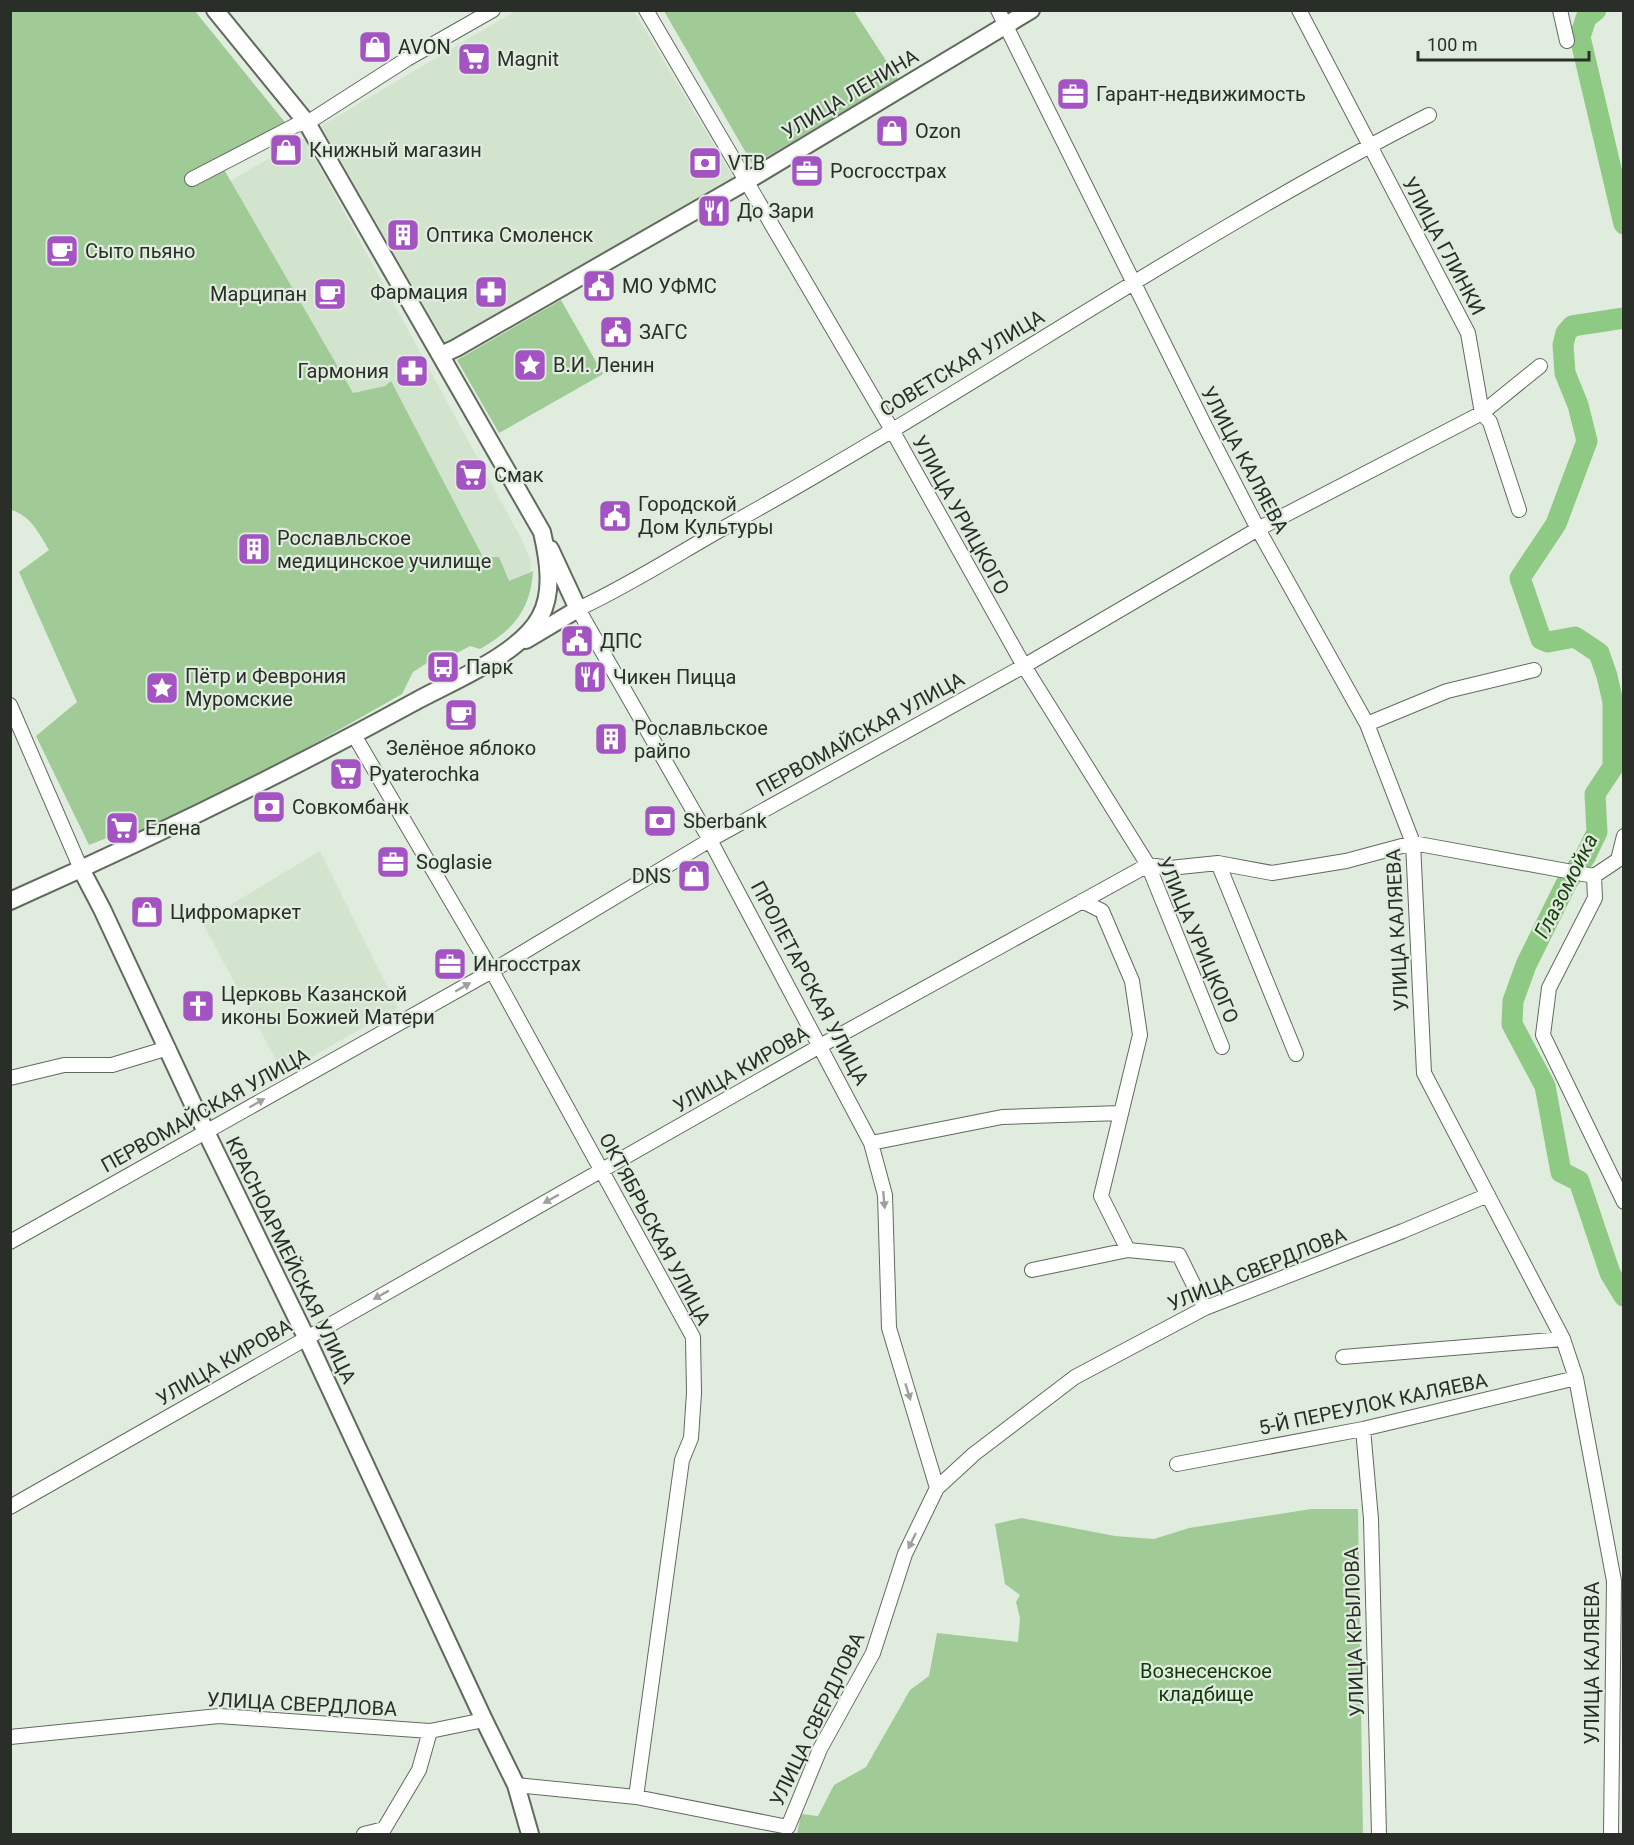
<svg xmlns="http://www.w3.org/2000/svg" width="1634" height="1845" viewBox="0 0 1634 1845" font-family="Roboto,sans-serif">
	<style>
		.built { fill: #d2e3ce }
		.green { fill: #a0cb97 }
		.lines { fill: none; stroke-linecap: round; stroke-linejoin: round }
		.river { stroke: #8fca84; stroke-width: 21 }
		.minor-casing { stroke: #606b5e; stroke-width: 16 }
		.major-casing { stroke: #606b5e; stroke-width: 20 }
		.minor { stroke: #fff; stroke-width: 14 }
		.major { stroke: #fff; stroke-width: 16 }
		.oneway { fill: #9fa19f }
		.labels { text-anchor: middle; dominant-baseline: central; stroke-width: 4.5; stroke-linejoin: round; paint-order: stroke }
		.poi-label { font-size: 20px; fill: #2a2e29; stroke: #e0edde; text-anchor: start }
		.street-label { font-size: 20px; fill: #2a2e29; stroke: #e0edde }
		.park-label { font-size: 20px; fill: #113808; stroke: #e0edde }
		.water-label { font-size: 21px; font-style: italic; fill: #173e0f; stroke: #e0edde }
	</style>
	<rect width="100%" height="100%" fill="#e0edde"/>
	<!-- built -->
	<path class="built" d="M517 10 634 11 733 177 446 343 321 126Z
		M304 138 522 540 531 561 530 571 509 582 483 557 391 382 385 386 353 393 230 181Z
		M320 851 398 1008 283 1073 202 922Z"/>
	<!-- green -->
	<path class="green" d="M10 11H195L288 126 222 166 353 393 385 386 391 381 483 557H499L509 581 533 571C531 610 512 631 480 649L470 646 444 660 435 658 413 672 402 694 307 748 144 834 129 829 89 845 36 736 77 702 19 572 49 550C39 533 30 515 11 510Z
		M664 11H854L898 79 753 165Z
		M561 300 603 374 499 433 457 360Z
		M1311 1509H1358L1363 1834H797L801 1814 818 1816 834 1785 866 1767 910 1690 929 1676 937 1633 1018 1642 1020 1618 1016 1602 1020 1595 1005 1584 995 1524 1021 1518 1115 1536 1154 1539 1189 1528Z"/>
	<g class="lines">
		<!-- river -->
		<path class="river" d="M1596 10 1586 18 1580 37 1624 224
			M1624 318 1572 326 1566 333 1563 345 1565 373 1578 405 1587 441 1556 524 1520 578 1541 639 1548 642 1575 637 1599 653 1607 676 1613 702V767L1595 794 1597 832 1585 857 1567 882 1526 965 1513 1001 1512 1024 1545 1086 1561 1172 1579 1181 1610 1273 1624 1296"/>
		<defs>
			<path id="minor" d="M646 10 892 430 1024 666 1148 865 1222 1047
				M998 10 1207 430 1258 529 1367 724 1413 843 1424 1073 1563 1339 1576 1378 1614 1581 1611 1834
				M1299 10 1468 333 1482 413 1490 422 1519 510
				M1560 10 1567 41
				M192 179 296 125 307 123 407 59 493 10
				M10 705 81 869
				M1367 724 1447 691 1534 670
				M354 735 492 971 693 1337 694 1393 691 1438 682 1460 636 1797
				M1624 836 1618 860 1594 876 1595 898 1549 988 1543 1035 1624 1202
				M1218 863 1296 1054
				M1082 901 1102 911 1132 981 1140 1035 1101 1196 1128 1250 1179 1255 1205 1308
				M10 1078 64 1065H112L168 1048
				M871 1143 1002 1117 1121 1113
				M10 1242 492 971 710 840 1024 666 1258 529 1482 413 1540 366
				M1032 1270 1128 1250
				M1343 1357 1563 1339
				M1363 1429 1371 1519 1379 1834
				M1177 1464 1363 1429 1576 1378
				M937 1488 889 1328 885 1195 871 1143 710 840 578 609C630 585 679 553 729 525 966 394 1188 238 1429 115
				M10 1507 820 1046 1148 865 1170 868 1218 863 1272 873 1346 861 1413 843 1594 876
				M10 1737 219 1716 430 1731 484 1720
				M516 1785 636 1797 788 1827
				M788 1827 820 1749 873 1653 905 1554 937 1488 974 1454 1075 1377 1205 1308 1403 1231 1488 1195
				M364 1834 384 1829 419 1770 430 1731"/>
			<path id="major" d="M441 355 456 348 747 181 1031 10
				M526 640 578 609 550 549
				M81 869 102 909 206 1132 306 1337 484 1720 516 1785 530 1834
				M10 901C149 839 285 773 418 700 455 680 520 654 540 617 554 592 548 558 542 532L307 123 215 10"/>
		</defs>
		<!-- minor casing -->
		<use href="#minor" class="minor-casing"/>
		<!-- major casing -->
		<use href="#major" class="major-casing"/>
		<!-- minor -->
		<use href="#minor" class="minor"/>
		<!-- major -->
		<use href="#major" class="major"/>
	</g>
	<!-- one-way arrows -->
	<defs><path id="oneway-solid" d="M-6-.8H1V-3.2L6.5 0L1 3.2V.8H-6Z" transform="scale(1.5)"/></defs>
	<g class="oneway">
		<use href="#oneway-solid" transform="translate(463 987) rotate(-30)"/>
		<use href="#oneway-solid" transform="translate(257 1103) rotate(-30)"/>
		<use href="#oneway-solid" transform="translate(551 1199) rotate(151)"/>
		<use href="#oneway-solid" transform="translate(884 1200) rotate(85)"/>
		<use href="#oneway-solid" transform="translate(381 1295) rotate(151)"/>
		<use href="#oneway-solid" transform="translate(908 1392) rotate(73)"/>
		<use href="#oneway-solid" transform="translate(912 1541) rotate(116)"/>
	</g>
	<!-- icons -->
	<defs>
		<symbol id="shop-square" viewBox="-11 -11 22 22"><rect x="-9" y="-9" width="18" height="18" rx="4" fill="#a453c3" stroke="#e0edde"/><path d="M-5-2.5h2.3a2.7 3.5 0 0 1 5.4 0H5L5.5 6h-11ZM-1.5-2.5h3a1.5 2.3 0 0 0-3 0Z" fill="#fff"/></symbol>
		<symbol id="supermarket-square" viewBox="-11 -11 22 22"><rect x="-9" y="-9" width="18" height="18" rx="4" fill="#a453c3" stroke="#e0edde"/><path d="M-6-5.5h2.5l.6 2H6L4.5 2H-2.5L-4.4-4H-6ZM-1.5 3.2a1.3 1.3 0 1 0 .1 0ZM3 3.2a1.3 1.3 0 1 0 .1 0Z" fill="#fff"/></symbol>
		<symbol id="office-square" viewBox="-11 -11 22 22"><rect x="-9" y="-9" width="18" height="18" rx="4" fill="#a453c3" stroke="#e0edde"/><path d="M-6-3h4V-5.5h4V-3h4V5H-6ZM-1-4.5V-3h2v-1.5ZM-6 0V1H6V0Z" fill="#fff"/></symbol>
		<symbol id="bank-square" viewBox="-11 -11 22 22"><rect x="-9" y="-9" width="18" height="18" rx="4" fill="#a453c3" stroke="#e0edde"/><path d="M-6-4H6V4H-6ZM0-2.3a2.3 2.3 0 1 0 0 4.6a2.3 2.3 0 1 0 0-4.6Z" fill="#fff"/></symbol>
		<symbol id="restaurant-square" viewBox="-11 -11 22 22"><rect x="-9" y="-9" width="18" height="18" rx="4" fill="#a453c3" stroke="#e0edde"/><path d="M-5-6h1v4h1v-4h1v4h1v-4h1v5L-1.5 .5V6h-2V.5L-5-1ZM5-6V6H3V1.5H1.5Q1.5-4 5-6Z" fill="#fff"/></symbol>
		<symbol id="building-square" viewBox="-11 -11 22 22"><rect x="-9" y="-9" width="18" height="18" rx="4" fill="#a453c3" stroke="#e0edde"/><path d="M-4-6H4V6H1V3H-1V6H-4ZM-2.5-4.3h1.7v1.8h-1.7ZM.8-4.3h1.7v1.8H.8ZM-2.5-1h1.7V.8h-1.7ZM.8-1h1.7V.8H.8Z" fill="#fff"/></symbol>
		<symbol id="cafe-square" viewBox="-11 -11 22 22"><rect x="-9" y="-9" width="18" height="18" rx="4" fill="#a453c3" stroke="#e0edde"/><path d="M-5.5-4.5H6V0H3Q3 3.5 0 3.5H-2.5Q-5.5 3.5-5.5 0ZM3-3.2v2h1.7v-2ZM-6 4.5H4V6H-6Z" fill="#fff"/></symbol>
		<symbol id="civic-square" viewBox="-11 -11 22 22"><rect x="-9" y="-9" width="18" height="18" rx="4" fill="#a453c3" stroke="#e0edde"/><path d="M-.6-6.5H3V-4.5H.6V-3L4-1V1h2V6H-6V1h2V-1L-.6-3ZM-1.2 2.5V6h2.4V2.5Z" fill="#fff"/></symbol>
		<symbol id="pharmacy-square" viewBox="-11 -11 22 22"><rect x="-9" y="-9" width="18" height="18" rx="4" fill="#a453c3" stroke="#e0edde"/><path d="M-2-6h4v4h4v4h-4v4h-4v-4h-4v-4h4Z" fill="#fff"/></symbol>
		<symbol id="sight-square" viewBox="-11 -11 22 22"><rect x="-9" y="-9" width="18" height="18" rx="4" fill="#a453c3" stroke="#e0edde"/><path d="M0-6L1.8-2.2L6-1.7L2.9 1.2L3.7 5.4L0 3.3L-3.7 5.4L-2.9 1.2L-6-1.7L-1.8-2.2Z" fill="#fff"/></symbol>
		<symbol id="bus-square" viewBox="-11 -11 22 22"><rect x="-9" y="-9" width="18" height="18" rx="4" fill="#a453c3" stroke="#e0edde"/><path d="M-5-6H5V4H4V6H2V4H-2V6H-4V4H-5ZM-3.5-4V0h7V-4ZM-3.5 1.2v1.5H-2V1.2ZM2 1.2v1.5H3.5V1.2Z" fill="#fff"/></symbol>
		<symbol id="church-square" viewBox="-11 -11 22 22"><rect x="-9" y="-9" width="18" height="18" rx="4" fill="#a453c3" stroke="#e0edde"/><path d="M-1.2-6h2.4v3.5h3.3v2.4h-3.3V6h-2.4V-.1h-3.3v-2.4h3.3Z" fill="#fff"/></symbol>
	</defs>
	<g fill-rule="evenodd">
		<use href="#shop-square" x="356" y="28" width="38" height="38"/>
		<use href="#supermarket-square" x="455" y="40" width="38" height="38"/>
		<use href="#office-square" x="1054" y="75" width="38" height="38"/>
		<use href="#shop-square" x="873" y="112" width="38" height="38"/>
		<use href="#shop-square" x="267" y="131" width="38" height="38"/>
		<use href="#bank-square" x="686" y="144" width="38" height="38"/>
		<use href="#office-square" x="788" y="152" width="38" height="38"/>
		<use href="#restaurant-square" x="695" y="192" width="38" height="38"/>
		<use href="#building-square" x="384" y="216" width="38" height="38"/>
		<use href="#cafe-square" x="43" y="232" width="38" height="38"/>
		<use href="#civic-square" x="580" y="267" width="38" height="38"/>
		<use href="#pharmacy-square" x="472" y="273" width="38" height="38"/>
		<use href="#cafe-square" x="311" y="275" width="38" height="38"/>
		<use href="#civic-square" x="597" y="313" width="38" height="38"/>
		<use href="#sight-square" x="511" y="346" width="38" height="38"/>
		<use href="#pharmacy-square" x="393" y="352" width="38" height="38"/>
		<use href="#supermarket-square" x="452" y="456" width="38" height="38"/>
		<use href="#civic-square" x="596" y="497" width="38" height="38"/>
		<use href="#building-square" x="235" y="530" width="38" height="38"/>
		<use href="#civic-square" x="558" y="622" width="38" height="38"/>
		<use href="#bus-square" x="424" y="648" width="38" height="38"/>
		<use href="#restaurant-square" x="571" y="658" width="38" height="38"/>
		<use href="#sight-square" x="143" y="669" width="38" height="38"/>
		<use href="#cafe-square" x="442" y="696" width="38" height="38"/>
		<use href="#building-square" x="592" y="720" width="38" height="38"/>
		<use href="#supermarket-square" x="327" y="755" width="38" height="38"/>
		<use href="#bank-square" x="250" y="788" width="38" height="38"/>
		<use href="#bank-square" x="641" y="802" width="38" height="38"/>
		<use href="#supermarket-square" x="103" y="809" width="38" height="38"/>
		<use href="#office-square" x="374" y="843" width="38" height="38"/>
		<use href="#shop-square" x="675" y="857" width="38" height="38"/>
		<use href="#shop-square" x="128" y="893" width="38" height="38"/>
		<use href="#office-square" x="431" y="945" width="38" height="38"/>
		<use href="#church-square" x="179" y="987" width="38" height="38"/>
	</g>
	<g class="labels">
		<!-- poi labels -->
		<g class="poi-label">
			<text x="398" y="47">AVON</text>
			<text x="497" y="59">Magnit</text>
			<text x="1096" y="94">Гарант-недвижимость</text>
			<text x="915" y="131">Ozon</text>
			<text x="309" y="150">Книжный магазин</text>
			<text x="728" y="163">VTB</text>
			<text x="830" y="171">Росгосстрах</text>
			<text x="737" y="211">До Зари</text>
			<text x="426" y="235">Оптика Смоленск</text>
			<text x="85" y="251">Сыто пьяно</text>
			<text x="622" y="286">МО УФМС</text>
			<text x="468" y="292" text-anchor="end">Фармация</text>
			<text x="307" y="294" text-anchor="end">Марципан</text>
			<text x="639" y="332">ЗАГС</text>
			<text x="553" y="365">В.И. Ленин</text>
			<text x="389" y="371" text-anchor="end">Гармония</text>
			<text x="494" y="475">Смак</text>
			<text x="638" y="504">Городской<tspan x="638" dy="23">Дом Культуры</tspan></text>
			<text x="277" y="538">Рославльское<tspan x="277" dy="23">медицинское училище</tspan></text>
			<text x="600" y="641">ДПС</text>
			<text x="466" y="667">Парк</text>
			<text x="185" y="676">Пётр и Феврония<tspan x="185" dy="23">Муромские</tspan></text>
			<text x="613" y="677">Чикен Пицца</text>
			<text x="634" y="728">Рославльское<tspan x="634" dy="23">райпо</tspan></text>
			<text x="461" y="748" text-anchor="middle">Зелёное яблоко</text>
			<text x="369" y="774">Pyaterochka</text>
			<text x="292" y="807">Совкомбанк</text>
			<text x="683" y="821">Sberbank</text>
			<text x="145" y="828">Елена</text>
			<text x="416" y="862">Soglasie</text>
			<text x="671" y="876" text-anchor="end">DNS</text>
			<text x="170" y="912">Цифромаркет</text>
			<text x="473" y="964">Ингосстрах</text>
			<text x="221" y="994">Церковь Казанской<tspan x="221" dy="23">иконы Божией Матери</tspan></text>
		</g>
		<!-- street labels -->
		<g class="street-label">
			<text transform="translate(850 94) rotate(-31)">УЛИЦА ЛЕНИНА</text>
			<text transform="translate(1444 246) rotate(62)">УЛИЦА ГЛИНКИ</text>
			<text transform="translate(962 363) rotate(-31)">СОВЕТСКАЯ УЛИЦА</text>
			<text transform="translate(1245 460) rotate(62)">УЛИЦА КАЛЯЕВА</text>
			<text transform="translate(961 515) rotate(61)">УЛИЦА УРИЦКОГО</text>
			<text transform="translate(860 734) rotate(-29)">ПЕРВОМАЙСКАЯ УЛИЦА</text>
			<text transform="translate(1397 930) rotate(-93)">УЛИЦА КАЛЯЕВА</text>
			<text transform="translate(1198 940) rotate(67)">УЛИЦА УРИЦКОГО</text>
			<text transform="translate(810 983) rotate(62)">ПРОЛЕТАРСКАЯ УЛИЦА</text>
			<text transform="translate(741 1069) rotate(-30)">УЛИЦА КИРОВА</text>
			<text transform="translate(205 1110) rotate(-29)">ПЕРВОМАЙСКАЯ УЛИЦА</text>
			<text transform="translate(655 1229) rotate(62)">ОКТЯБРЬСКАЯ УЛИЦА</text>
			<text transform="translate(291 1260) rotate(64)">КРАСНОАРМЕЙСКАЯ УЛИЦА</text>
			<text transform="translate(1257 1269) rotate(-22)">УЛИЦА СВЕРДЛОВА</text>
			<text transform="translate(224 1362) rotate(-30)">УЛИЦА КИРОВА</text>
			<text transform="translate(1373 1404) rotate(-12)">5-Й ПЕРЕУЛОК КАЛЯЕВА</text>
			<text transform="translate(1354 1632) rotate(-92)">УЛИЦА КРЫЛОВА</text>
			<text transform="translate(1592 1663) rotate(-90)">УЛИЦА КАЛЯЕВА</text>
			<text transform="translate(302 1704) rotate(3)">УЛИЦА СВЕРДЛОВА</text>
			<text transform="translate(817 1719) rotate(-64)">УЛИЦА СВЕРДЛОВА</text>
		</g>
		<!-- park labels -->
		<g class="park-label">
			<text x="1206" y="1671">Вознесенское<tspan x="1206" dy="23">кладбище</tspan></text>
		</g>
		<!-- water labels -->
		<g class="water-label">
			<text transform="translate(1566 886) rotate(-63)">Глазомойка</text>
		</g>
	</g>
	<!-- border -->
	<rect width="1634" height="1845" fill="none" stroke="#2a2e29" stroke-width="24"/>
	<!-- scale -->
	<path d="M1418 51v9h171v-9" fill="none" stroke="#2a2e29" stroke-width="3"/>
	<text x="1427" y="51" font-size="18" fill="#2a2e29" stroke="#e0edde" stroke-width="4.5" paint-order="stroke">100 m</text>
</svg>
